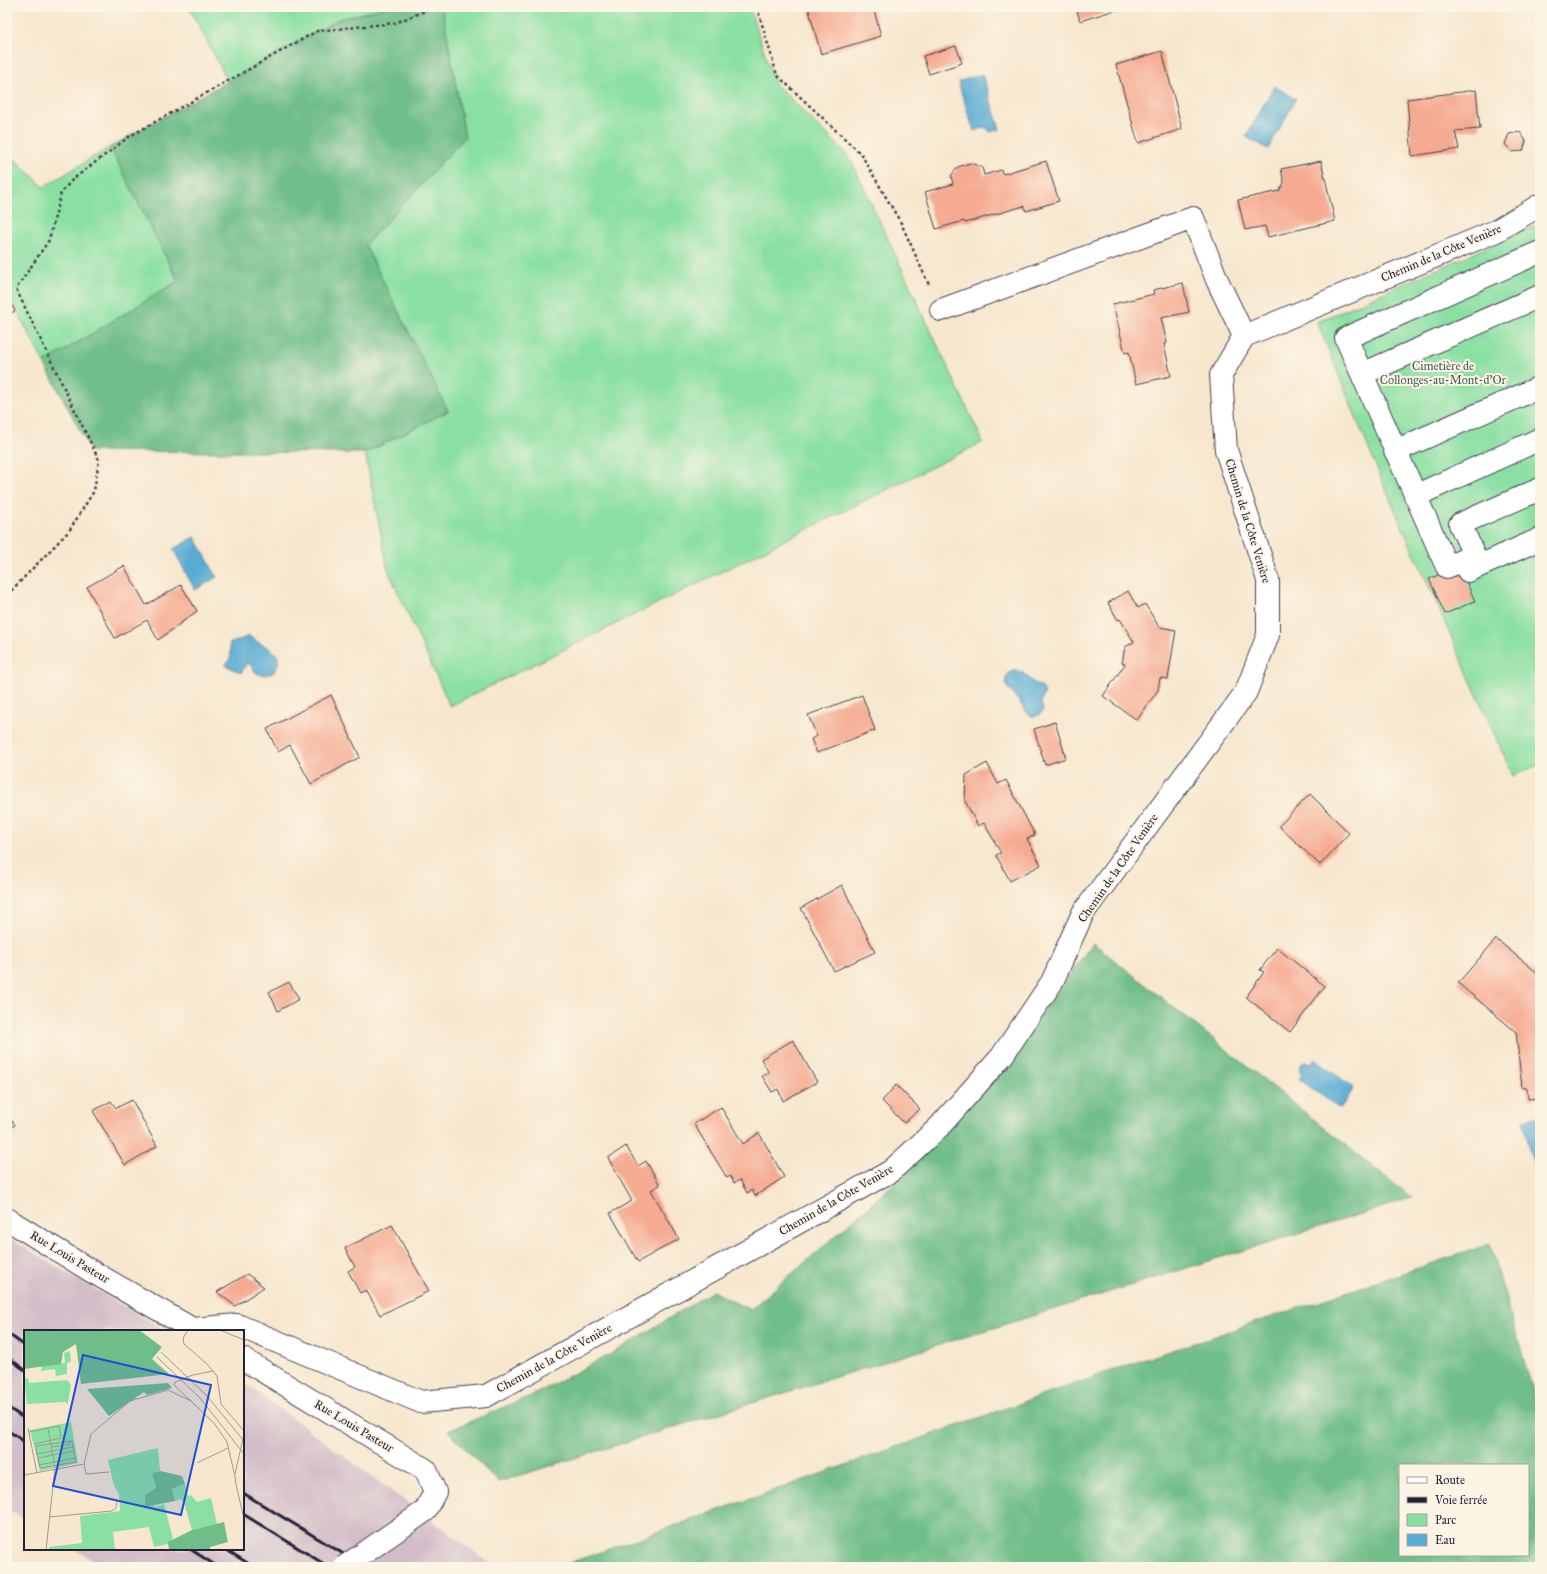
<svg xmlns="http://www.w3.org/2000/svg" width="1547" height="1574" viewBox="0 0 1547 1574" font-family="'IM FELL Great Primer',serif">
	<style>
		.industrial { fill: #d2bdc8 }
		.green { fill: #8ae0a3; stroke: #56816f }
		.forest { fill: #6fbe89; stroke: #487062; fill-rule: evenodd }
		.water { fill: #58acd4; stroke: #3d6788 }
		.building { fill: #f5ab92 }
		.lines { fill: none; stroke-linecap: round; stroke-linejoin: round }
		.minor-casing { stroke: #424051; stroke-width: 24 }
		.path { stroke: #424051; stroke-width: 2.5; stroke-dasharray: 3 3; stroke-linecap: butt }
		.minor { stroke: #fff; stroke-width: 22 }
		.rail { stroke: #22223b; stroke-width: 3 }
		.minor-bridge-casing { stroke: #424051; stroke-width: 24; stroke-linecap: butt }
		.minor-bridge { stroke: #fff; stroke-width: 22 }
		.labels { text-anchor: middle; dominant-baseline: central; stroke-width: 4; stroke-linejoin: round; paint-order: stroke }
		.street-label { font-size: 12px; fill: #22223b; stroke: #fcf5e5 }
		.park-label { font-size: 12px; fill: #415b5a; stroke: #fcf5e5 }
		.inset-road { fill: none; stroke: #a29893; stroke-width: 1 }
		.view { fill: #1d4ed8; fill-opacity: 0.15; stroke: #1d4ed8; stroke-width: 2 }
		.inset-edge { fill: none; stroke: #22223b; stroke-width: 2 }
	</style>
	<rect width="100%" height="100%" fill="#fcf5e5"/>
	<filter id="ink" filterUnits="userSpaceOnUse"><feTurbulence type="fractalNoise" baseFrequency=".025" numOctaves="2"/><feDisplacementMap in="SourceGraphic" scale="8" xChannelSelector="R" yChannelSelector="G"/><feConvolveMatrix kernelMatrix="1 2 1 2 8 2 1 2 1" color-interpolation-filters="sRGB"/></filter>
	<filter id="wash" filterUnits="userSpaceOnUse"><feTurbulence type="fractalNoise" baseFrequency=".012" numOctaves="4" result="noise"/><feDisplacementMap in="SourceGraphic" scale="16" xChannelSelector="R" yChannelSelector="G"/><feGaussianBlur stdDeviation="0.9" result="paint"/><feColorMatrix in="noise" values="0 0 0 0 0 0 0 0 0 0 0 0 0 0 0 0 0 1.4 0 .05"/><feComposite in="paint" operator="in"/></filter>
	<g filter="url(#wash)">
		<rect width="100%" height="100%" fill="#f7e7ce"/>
		<!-- industrial -->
		<path class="industrial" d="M7 1237 166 1331H25V1520L7 1509Z
			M243 1382 495 1567H104L74 1549H243Z"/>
		<!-- green -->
		<path class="green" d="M189 7H389L339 19 228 81Z
			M442 7H749L775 84 849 156 983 442 450 706 388 570 365 453 448 411 365 245 465 137Z
			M110 147 178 281 44 363 7 291V152L44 187Z
			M1540 224V764L1513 776 1382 481 1317 322Z"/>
		<!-- forest -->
		<path class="forest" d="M389 7H442L465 137 365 245 448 411 365 453 91 451 44 363 178 281 110 147 339 19Z
			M1093 943 1412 1198 498 1482 448 1431 535 1394 613 1353 713 1291 750 1310C815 1253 883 1198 942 1135 998 1076 1045 1009 1093 943Z
			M1490 1244 1540 1415V1567H558L1131 1364ZM1400 1465H1528V1555H1400Z"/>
		<!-- water -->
		<path class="water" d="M982 74 1000 129 990 132 986 127 974 131 958 82Z
			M1274 86 1296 99 1268 149 1246 137Z
			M195 537 217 577 195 590 173 549Z
			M249 636C260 647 291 650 273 673 263 677 254 675 250 664L247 663 241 673 225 665C231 660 232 653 229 644Z
			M1014 670C1027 670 1029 684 1041 686L1045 692 1041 702 1043 711C1032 724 1025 710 1019 702 1013 692 995 680 1014 670Z
			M1314 1059 1354 1088 1340 1109 1299 1079 1302 1075 1299 1069 1301 1064 1306 1061 1312 1063Z
			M1540 1116V1186H1538L1523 1120Z"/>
		<g id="blocks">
			<!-- building -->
			<path class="building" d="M808 7H873L881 36 821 54Z
				M1076 7H1125L1080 21Z
				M956 46 962 63 929 74 923 56Z
				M1162 51 1182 129 1138 143 1116 65Z
				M1476 90 1480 129 1455 131 1459 149 1412 156 1407 99Z
				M1520 132 1526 141 1523 151 1512 152 1505 144 1509 134Z
				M1046 161 1059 201 1026 211 1024 206 965 223 964 221 936 229 925 192 953 184 951 176 958 167 970 163 982 167 984 175 1001 170 1003 174Z
				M1321 161 1335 221 1268 237 1265 226 1245 230 1238 200 1279 191 1284 183 1281 169Z
				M1183 283 1189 312 1161 318 1167 343 1164 344 1171 376 1136 384 1129 352 1125 353 1113 304 1154 294 1153 290Z
				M7 297 15 311 7 315Z
				M124 566 146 605 181 585 197 611 158 640 147 620 115 638 87 587Z
				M1459 566 1475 601 1445 614 1429 579Z
				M1128 591 1138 608 1145 604 1159 627 1176 630 1168 679 1160 678 1158 690 1137 720 1103 696 1125 664 1122 663 1125 647 1134 642 1120 619 1118 620 1108 603Z
				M331 695 360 757 311 784 290 745 278 752 267 729Z
				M862 695 875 730 817 753 811 739 817 736 808 715Z
				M1055 722 1066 758 1045 765 1034 729Z
				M987 763 998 784 1006 780 1035 835 1027 839 1041 865 1010 881 996 855 1001 853 984 823 978 826 965 801 966 775Z
				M1310 794 1349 833 1320 865 1279 826Z
				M842 885 875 952 834 971 801 908Z
				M1496 939 1540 975V1086L1539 1087 1540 1098 1528 1099 1527 1088H1522L1516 1032 1458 983Z
				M1277 948 1325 986 1290 1032 1246 997 1264 972 1260 970Z
				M289 982 299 999 278 1011 269 992Z
				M793 1040 817 1082 783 1101 778 1089 772 1092 762 1076 769 1073 761 1059Z
				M896 1085 920 1109 904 1123 882 1101Z
				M132 1100 157 1146 125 1165 93 1111 111 1101 116 1108Z
				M721 1107 743 1144 759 1133 784 1177 755 1196 752 1190 747 1193 740 1180 734 1183 730 1176 727 1178 694 1124Z
				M7 1115 15 1125 7 1130Z
				M626 1146 638 1166 646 1161 660 1185 651 1190 679 1239 638 1262 610 1213 632 1201 608 1158Z
				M392 1225 429 1291 380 1315 366 1290 360 1293 348 1271 355 1267 345 1248Z
				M247 1274 264 1287 235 1306 217 1292Z"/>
		</g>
	</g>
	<g filter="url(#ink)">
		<use href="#blocks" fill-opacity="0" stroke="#424051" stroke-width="1"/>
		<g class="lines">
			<defs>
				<path id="minor" d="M1540 252 1346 338 1447 567 1463 560 1468 571 1540 539
					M941 310 1193 218 1217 280 1244 336
					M1362 374 1540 296
					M1395 451 1540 387
					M1415 496 1540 439
					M1479 566 1460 524 1540 489
					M7 1219 91 1271 196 1331
					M193 1329 237 1325 421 1402 486 1396 891 1171 939 1127 1002 1056 1052 982 1083 913 1246 692 1268 635V580L1226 450 1221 375 1244 336 1496 231 1540 205
					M243 1359 426 1470 435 1492 425 1511"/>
			</defs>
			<!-- minor casing -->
			<use href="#minor" class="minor-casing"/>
			<!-- path -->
			<path class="path" d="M757 7 777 75 861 154 901 223 929 285
				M7 595 69 531 94 491 99 460 16 289 49 240 61 193 72 180 130 136 317 31 395 23 435 7"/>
			<!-- minor -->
			<use href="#minor" class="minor"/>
			<!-- rail -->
			<path class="rail" d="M7 1333 25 1346
				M7 1357 25 1370
				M7 1407 25 1419
				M7 1430 25 1442
				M243 1493 365 1567
				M243 1514 329 1567
				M190 1549 218 1567
				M225 1549 254 1567"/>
			<defs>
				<path id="minor-bridge" d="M344 1567 425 1511"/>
			</defs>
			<!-- minor-bridge casing -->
			<use href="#minor-bridge" class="minor-bridge-casing"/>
			<!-- minor-bridge -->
			<use href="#minor-bridge" class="minor-bridge"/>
		</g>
	</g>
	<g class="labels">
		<!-- street labels -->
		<g class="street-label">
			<text transform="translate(1441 253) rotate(-23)">Chemin de la Côte Venière</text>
			<text transform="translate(1248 521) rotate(73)">Chemin de la Côte Venière</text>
			<text transform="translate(1118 868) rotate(-55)">Chemin de la Côte Venière</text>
			<text transform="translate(836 1200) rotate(-30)">Chemin de la Côte Venière</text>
			<text transform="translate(70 1257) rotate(31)">Rue Louis Pasteur</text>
			<text transform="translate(554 1358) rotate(-29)">Chemin de la Côte Venière</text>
			<text transform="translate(354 1426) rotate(31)">Rue Louis Pasteur</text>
		</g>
		<!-- park labels -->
		<g class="park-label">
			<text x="1443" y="366">Cimetière de<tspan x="1443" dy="14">Collonges-au-Mont-d'Or</tspan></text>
		</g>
	</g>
	<!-- overview -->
	<g transform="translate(24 1330)">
		<rect width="220" height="220" fill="#f7e7ce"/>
		<path d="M46 21 47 32 43 33V44L32 46 31 39 17 41 18 36 41 33 40 23ZM4 48 5 53 43 50 47 54 44 74 41 72 3 74 0 49ZM47 92 54 133 16 141 6 100ZM134 118 136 141 128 143 132 158 130 177 140 174 149 209 144 214 130 217 125 197 89 202 91 220H25V217L58 213 56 186 96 181 95 164 90 156 84 130ZM161 154 164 166 167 165 173 172 187 168 193 194 168 200 160 173 157 169 151 171 148 159Z" fill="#8ae0a3"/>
		<path d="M0 0H115L138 17 128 29 145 44 57 54 52 14 39 22 37 34 0 39ZM144 53 148 58 123 65 120 62 85 86 63 59ZM136 141 158 146 161 154 148 159 151 171 121 177V165L132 158 128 143ZM200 192 204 212 186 217V220H145L144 212 168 200Z" fill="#6fbe89"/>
		<path class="inset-road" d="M164 0 159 8 160 14 183 34 193 46 197 74 220 101M196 0 220 10M137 22 183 66 220 111M133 27 176 68 220 124M189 41 169 45 151 52 150 55 190 93 203 112 212 151M4 98 13 143M5 102 35 96 37 108 10 114M28 117 46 114 45 110M13 124 12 116 48 111 52 132 16 138 13 124 49 117M14 128 50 121M173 133 204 118M60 134 62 144 85 142M15 135 51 128M211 144 220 104M0 145 60 134 67 104 106 71 144 60 167 71M211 150 220 189M25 187 88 181 92 178 93 171M22 220 31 138 24 98"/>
		<path class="view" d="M59 25 187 55 157 185 29 156Z"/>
		<rect width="220" height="220" class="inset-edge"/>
	</g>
	<!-- margin -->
	<rect width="1547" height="1574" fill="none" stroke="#fcf5e5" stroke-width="24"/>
	<!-- legend -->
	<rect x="1399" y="1464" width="130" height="92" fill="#fcf5e5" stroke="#a5a1a1"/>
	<rect x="1407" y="1477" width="20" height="6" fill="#ffffff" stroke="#a5a1a1"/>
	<text x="1435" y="1484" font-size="12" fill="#22223b">Route</text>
	<rect x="1407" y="1497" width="20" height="6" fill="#22223b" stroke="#a5a1a1"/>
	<text x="1435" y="1504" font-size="12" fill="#22223b">Voie ferrée</text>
	<rect x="1407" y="1514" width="20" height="12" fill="#8ae0a3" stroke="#a5a1a1"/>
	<text x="1435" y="1524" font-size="12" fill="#22223b">Parc</text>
	<rect x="1407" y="1534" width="20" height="12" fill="#58acd4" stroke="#a5a1a1"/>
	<text x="1435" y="1544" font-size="12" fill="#22223b">Eau</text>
</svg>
